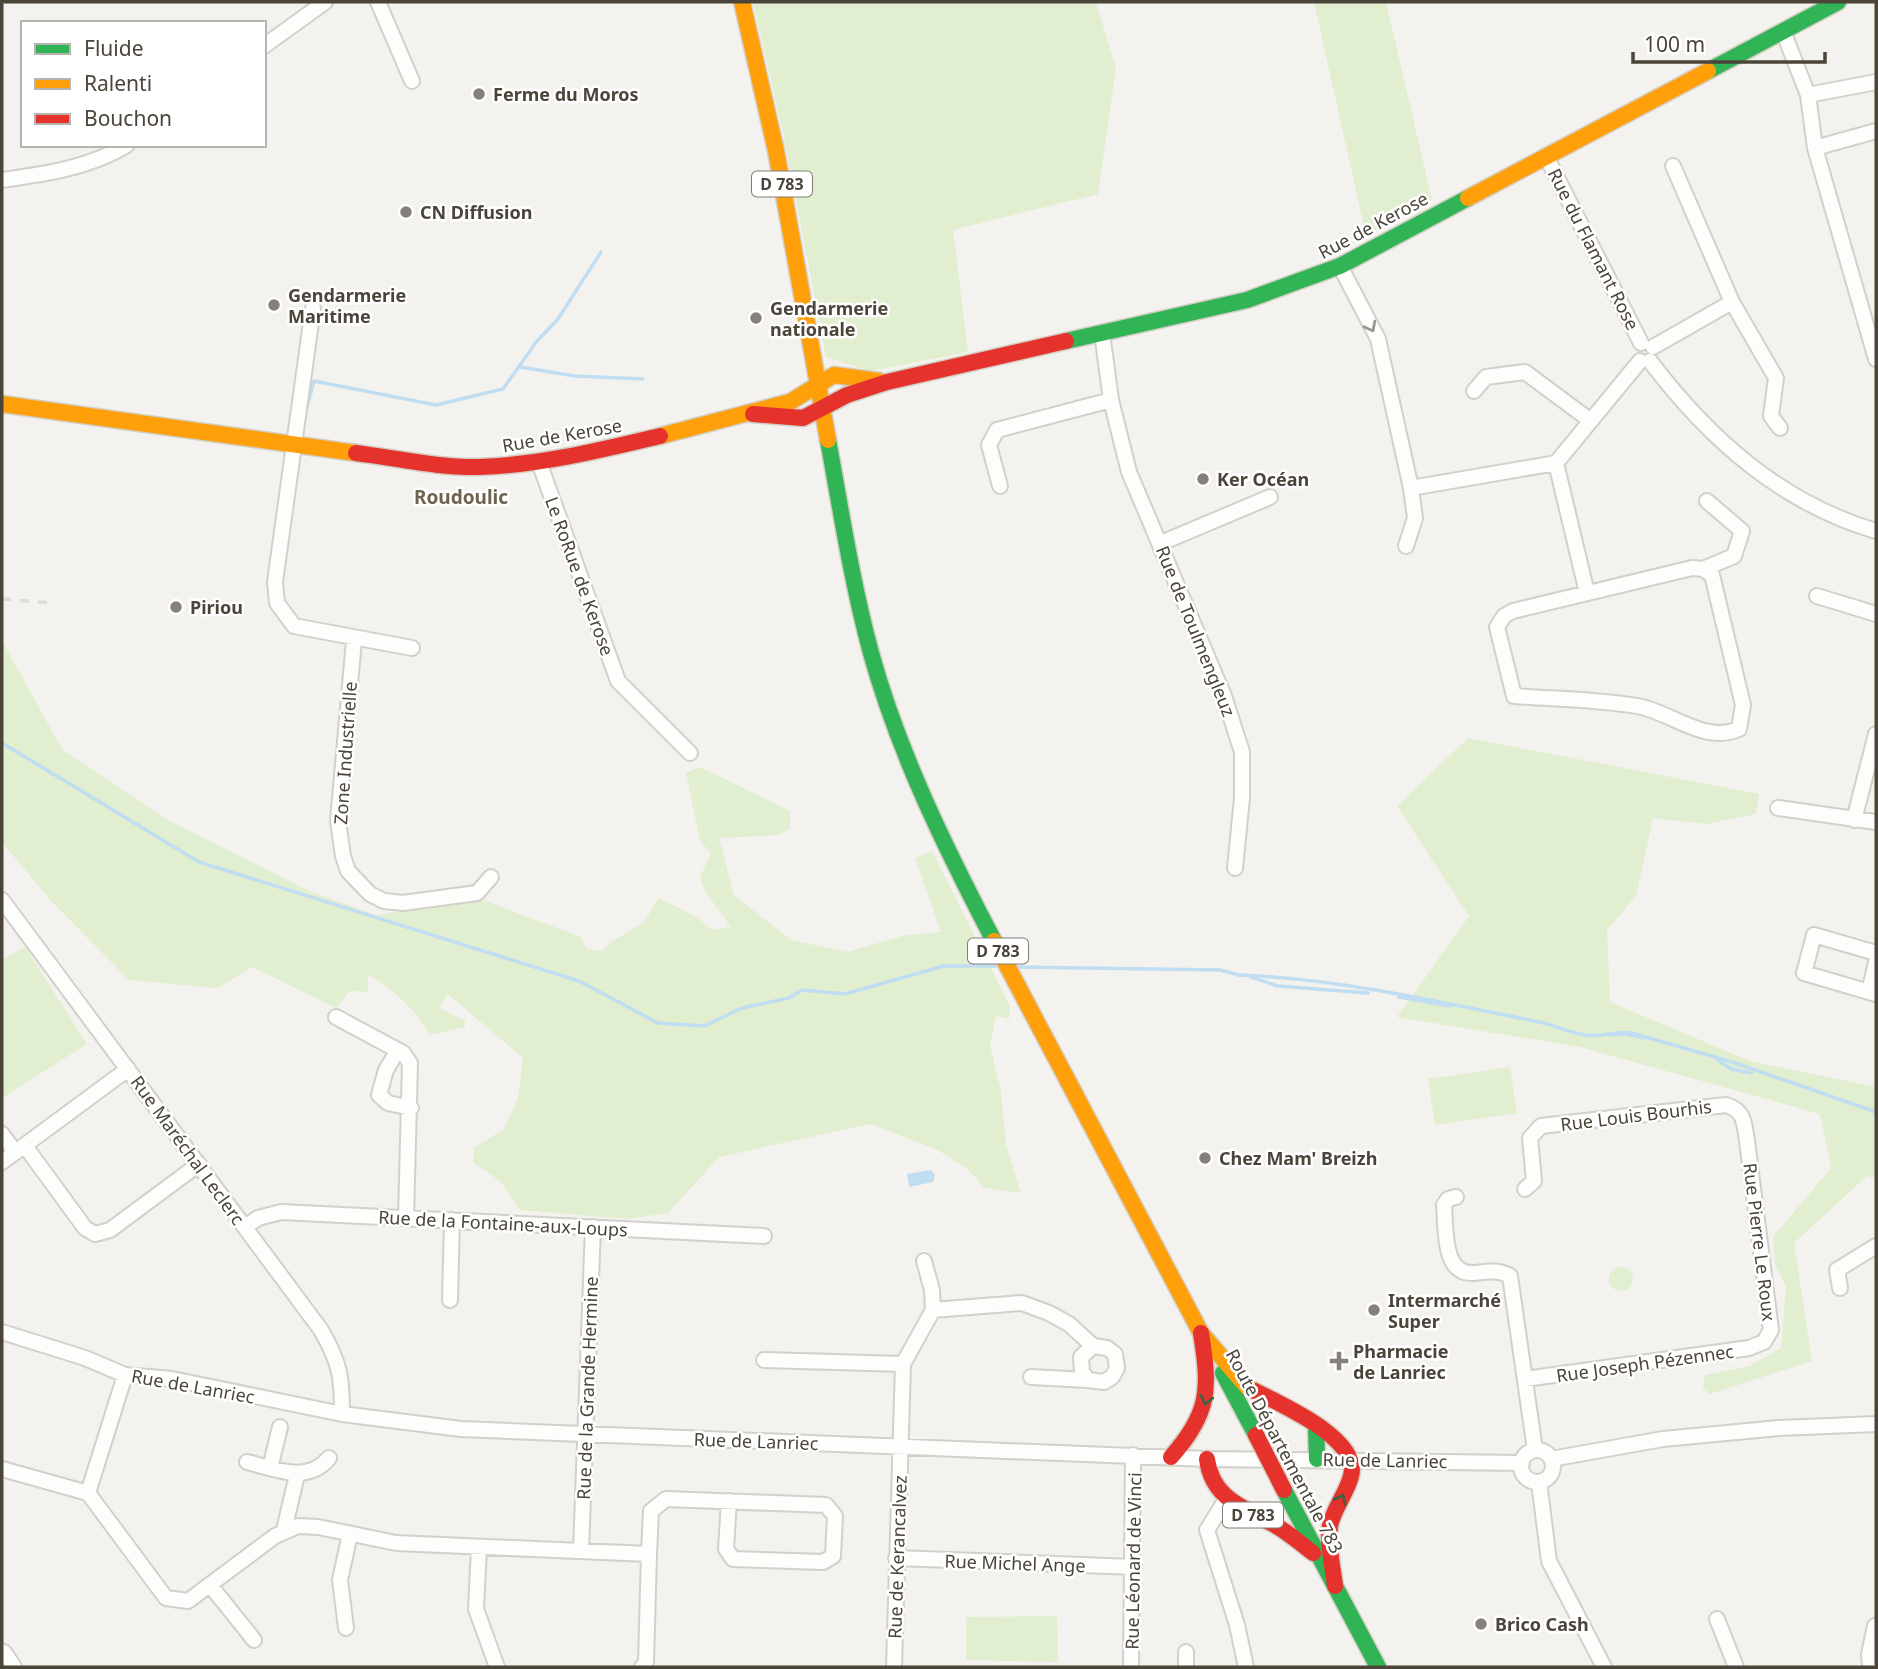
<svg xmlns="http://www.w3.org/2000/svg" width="1878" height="1669" viewBox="0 0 1878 1669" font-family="'Noto Sans',sans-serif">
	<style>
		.green { fill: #e1eecf }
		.water { fill: #c0ddf1 }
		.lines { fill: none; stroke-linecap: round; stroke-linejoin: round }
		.stream { stroke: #c0ddf1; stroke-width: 3.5 }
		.street-casing { stroke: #d2d0cb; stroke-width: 18 }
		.fast-casing { stroke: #d3cfc5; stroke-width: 19 }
		.slow-casing { stroke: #d3cfc5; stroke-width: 19 }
		.jam-casing { stroke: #d3cfc5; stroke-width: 19 }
		.street { stroke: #fdfdfc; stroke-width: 14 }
		.fast { stroke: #30b455; stroke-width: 16 }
		.slow { stroke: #ff9f0a; stroke-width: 16 }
		.jam { stroke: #e5322d; stroke-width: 16 }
		.rail { stroke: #dbdbda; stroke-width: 3.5; stroke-dasharray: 9 9; stroke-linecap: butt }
		.jam-bridge-casing { stroke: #d6cebb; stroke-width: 19; stroke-linecap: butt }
		.jam-bridge { stroke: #e5322d; stroke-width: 16 }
		.oneway { stroke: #9b9791 }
		.oneway2 { stroke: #446040 }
		.poi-dot { fill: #868178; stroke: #fff; stroke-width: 2.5 }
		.labels { text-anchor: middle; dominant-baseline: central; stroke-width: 5; stroke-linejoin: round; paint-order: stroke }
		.shield { fill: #fff; stroke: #817c74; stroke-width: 2 }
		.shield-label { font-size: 16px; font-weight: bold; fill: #4b4439 }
		.poi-label { font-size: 18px; font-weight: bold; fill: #4b4439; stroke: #fff; text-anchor: start }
		.street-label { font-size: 18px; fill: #4b4439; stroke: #fff }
		.neighbourhood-label { font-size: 19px; font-weight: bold; fill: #6e6250; stroke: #fff }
	</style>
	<rect width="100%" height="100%" fill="#f4f2ee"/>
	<!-- green -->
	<path class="green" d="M753 2H1096L1116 69 1098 194 953 230 968 352 870 371 826 357 783 133Z
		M1314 2H1386L1432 200 1366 235Z
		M2 641 62 749 166 819 307 890 376 915 480 899 581 937 587 949 602 951 611 942 644 922 659 898 696 917 712 930 731 927 704 890 700 877 711 853 700 841 686 773 700 767 790 811V828L779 835 719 838 734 895 791 940 847 952 906 935 941 932 915 858 932 851 1010 1006 1009 1019 996 1016 990 1045 1001 1092 1006 1145 1021 1193 984 1188 969 1170 936 1149 870 1124 719 1157 668 1213 628 1219 520 1210 500 1181 474 1163V1148L504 1129 518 1098 523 1058 448 994 439 1008 465 1021V1027L430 1035C413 1007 395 991 368 974V992L350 991 336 1008 252 967 217 988 129 980 50 900 2 842Z
		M1468 738 1759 794 1756 814 1707 824 1653 818 1636 896 1607 930 1610 1002 1750 1061 1876 1087V1178L1867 1176 1794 1243 1812 1361 1710 1394 1703 1388 1705 1375 1750 1366 1781 1348 1786 1287 1775 1264 1773 1237 1831 1168 1820 1114 1580 1047 1397 1017 1469 916 1397 806Z
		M25 947 87 1044 2 1098V960Z
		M1510 1067 1517 1113 1435 1125 1428 1079Z
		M1609 1279a12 12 0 1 1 24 0a12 12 0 1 1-24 0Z
		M1057 1616 1058 1662 966 1660V1617Z"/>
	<!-- water -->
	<path class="water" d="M931 1170 935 1175 933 1182 909 1187 907 1174Z"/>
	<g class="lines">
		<!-- stream -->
		<path class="stream" d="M520 367 575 376 643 379
			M305 414 314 381 436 405 503 389 537 341 558 319 601 252
			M2 743 199 862 579 981 658 1023 704 1026 742 1008 789 998 802 990 845 994 944 966H997
			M1015 967 1220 970 1239 975C1340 979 1441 1002 1539 1022 1555 1025 1570 1033 1585 1035 1601 1038 1616 1030 1632 1033L1732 1062 1876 1112
			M1251 977 1278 986 1368 993
			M1399 997 1450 1006
			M1607 1035 1626 1034 1644 1038
			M1718 1060 1731 1069 1751 1073"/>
		<defs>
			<path id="street" d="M378 2 412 81
				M1783 31 1808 95 1815 148 1876 359
				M264 46 325 2
				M1808 95 1876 82
				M1815 148 1876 131
				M1546 156 1641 343
				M1673 166 1732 302
				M2 180C45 174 89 168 127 145
				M1340 266 1378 339 1411 488 1415 518 1406 546
				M313 308 275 582 277 603 294 626 412 648
				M1102 333 1111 400 1129 472 1224 696 1242 752V798L1235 868
				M1653 347 1732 302 1776 378 1771 416 1780 428
				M1650 361C1709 439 1781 503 1876 531
				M1474 391 1486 377 1525 372 1591 421
				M539 462 618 681 690 753
				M1556 463 1587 593
				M1000 486 989 445 997 430 1111 400
				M1411 488 1556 463 1640 361
				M1161 543 1270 497
				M1692 568 1703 569 1712 575 1743 705 1739 729C1703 744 1672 712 1637 706 1597 699 1554 699 1514 696L1497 627 1504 616 1513 611Z
				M1703 569 1734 556 1742 531 1707 501
				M1817 596 1876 614
				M354 640 338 821 343 856 348 871 370 894 384 901 403 903 477 893 491 877
				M1778 808 1876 822
				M1854 820 1876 734
				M2 900 321 1330C340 1363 342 1377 342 1414
				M1876 953 1814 935 1804 973 1876 994
				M1869 992 1876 962
				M336 1017 403 1053 410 1063 406 1218
				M398 1050 386 1070 379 1095 388 1103 411 1108
				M2 1134 15 1152
				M25 1146 85 1228 95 1234 110 1230 199 1164
				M2 1162 128 1069
				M1525 1189 1534 1181 1530 1138 1541 1126 1726 1105C1745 1111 1744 1123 1747 1141L1771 1330 1764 1342 1749 1348 1525 1379
				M1456 1197 1448 1199 1444 1205C1446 1226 1442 1275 1473 1273 1486 1272 1497 1269 1510 1276L1535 1450
				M245 1227 258 1218 281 1212 764 1236
				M1840 1288 1837 1270 1876 1246
				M450 1300 452 1220
				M933 1310 1022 1303 1049 1313 1069 1324 1093 1346 1107 1348 1115 1354 1117 1368 1112 1377 1104 1382 1088 1380 1082 1372 1081 1357 1093 1346
				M2 1332 85 1358 125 1375 172 1379 342 1414 461 1429 1207 1459 1522 1463
				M764 1360 903 1364
				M1031 1377 1088 1380
				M1521 1466a16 16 0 1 1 32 0a16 16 0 1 1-32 0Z
				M1551 1459 1663 1439 1779 1428 1876 1424
				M247 1462C275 1469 308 1484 329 1458
				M270 1468 280 1427
				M2 1469 88 1493
				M1539 1482 1549 1561 1604 1667
				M88 1493 166 1598 188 1601 275 1536 298 1526 318 1527 396 1543 649 1554 651 1511 666 1499 826 1505 835 1516 833 1556 823 1562 733 1559 726 1549 729 1501
				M88 1493 125 1375
				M1225 1501 1207 1530 1237 1625 1246 1667
				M284 1530 297 1475
				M479 1547 476 1609 497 1667
				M581 1550 593 1227
				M896 1558 1134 1567
				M210 1585 254 1640
				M1717 1619 1736 1667
				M346 1628 340 1580 350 1534
				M4 1652 14 1667
				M642 1667 646 1662 649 1554
				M894 1667 903 1364 933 1310 932 1290 924 1261
				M1131 1667 1133 1455
				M1186 1667V1652
				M1870 1667 1869 1654 1875 1626"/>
			<path id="fast" d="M1708 71 1838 2
				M1066 341 1247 300 1340 266 1468 198
				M828 440C841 511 852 583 871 653 899 754 946 849 994 941
				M1223 1373 1256 1435
				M1316 1425 1317 1459
				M1284 1490 1378 1667"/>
			<path id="slow" d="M742 2 776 151 828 440
				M1468 198 1708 71
				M2 404 356 453
				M660 436 790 402 834 375 879 381
				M994 941 1201 1333 1247 1387 1255 1391"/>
			<path id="jam" d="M753 414 803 418 847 395 887 382 1066 341
				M356 453C396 458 439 468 479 467 541 465 601 450 660 436
				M1255 1391C1282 1405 1361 1439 1351 1476 1347 1493 1333 1509 1330 1526 1327 1544 1333 1568 1335 1586
				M1171 1457C1210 1413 1210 1389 1201 1333
				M1207 1459C1212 1498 1242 1507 1273 1524 1288 1532 1300 1543 1313 1553"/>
		</defs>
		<!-- street casing -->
		<use href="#street" class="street-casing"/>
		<!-- fast casing -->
		<use href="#fast" class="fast-casing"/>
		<!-- slow casing -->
		<use href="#slow" class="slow-casing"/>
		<!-- jam casing -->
		<use href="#jam" class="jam-casing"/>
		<!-- street -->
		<use href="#street" class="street"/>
		<!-- fast -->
		<use href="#fast" class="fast"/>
		<!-- slow -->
		<use href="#slow" class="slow"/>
		<!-- jam -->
		<use href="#jam" class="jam"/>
		<!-- rail -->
		<path class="rail" d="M2 599 52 603"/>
		<defs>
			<path id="jam-bridge" d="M1256 1435 1284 1490"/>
		</defs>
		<!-- jam-bridge casing -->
		<use href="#jam-bridge" class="jam-bridge-casing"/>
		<!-- jam-bridge -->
		<use href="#jam-bridge" class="jam-bridge"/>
	</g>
	<!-- one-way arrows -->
	<defs><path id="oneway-chevron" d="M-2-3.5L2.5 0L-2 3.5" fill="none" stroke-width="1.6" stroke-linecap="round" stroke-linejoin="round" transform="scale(1.75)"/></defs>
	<use class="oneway" href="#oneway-chevron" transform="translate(1371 327) rotate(63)"/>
	<g class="oneway2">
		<use href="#oneway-chevron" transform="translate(1206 1400) rotate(103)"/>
		<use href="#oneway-chevron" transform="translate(1341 1499) rotate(-64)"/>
	</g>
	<!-- markers -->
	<g class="poi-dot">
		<circle cx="479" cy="94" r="7"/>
		<circle cx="406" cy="212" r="7"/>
		<circle cx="274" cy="305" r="7"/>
		<circle cx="756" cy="318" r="7"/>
		<circle cx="1203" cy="479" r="7"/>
		<circle cx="176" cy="607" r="7"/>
		<circle cx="1205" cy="1158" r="7"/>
		<circle cx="1374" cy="1310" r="7"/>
		<path d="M1335.5 1350.5h7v7h7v7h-7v7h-7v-7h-7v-7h7z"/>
		<circle cx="1481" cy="1624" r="7"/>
	</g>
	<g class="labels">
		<!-- shield labels -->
		<g class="shield">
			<rect x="752" y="171.5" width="60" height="25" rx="5"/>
			<rect x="968" y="938.5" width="60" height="25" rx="5"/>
			<rect x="1223" y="1502.5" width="60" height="25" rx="5"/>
		</g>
		<g class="shield-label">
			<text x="782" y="184">D 783</text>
			<text x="998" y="951">D 783</text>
			<text x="1253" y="1515">D 783</text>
		</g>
		<!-- poi labels -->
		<g class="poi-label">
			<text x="493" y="94">Ferme du Moros</text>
			<text x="420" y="212">CN Diffusion</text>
			<text x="288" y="295">Gendarmerie<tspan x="288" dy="21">Maritime</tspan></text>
			<text x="770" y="308">Gendarmerie<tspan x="770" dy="21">nationale</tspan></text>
			<text x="1217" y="479">Ker Océan</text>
			<text x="190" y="607">Piriou</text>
			<text x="1219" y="1158">Chez Mam' Breizh</text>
			<text x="1388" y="1300">Intermarché<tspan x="1388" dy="21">Super</tspan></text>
			<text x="1353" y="1351">Pharmacie<tspan x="1353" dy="21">de Lanriec</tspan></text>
			<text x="1495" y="1624">Brico Cash</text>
		</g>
		<!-- street labels -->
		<g class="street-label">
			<text transform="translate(1373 225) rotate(-28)">Rue de Kerose</text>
			<text transform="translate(1594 249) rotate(63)">Rue du Flamant Rose</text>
			<text transform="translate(562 435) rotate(-10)">Rue de Kerose</text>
			<text transform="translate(580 576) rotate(70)">Le RoRue de Kerose</text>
			<text transform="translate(1196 631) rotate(68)">Rue de Toulmengleuz</text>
			<text transform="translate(345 753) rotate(-86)">Zone Industrielle</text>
			<text transform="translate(1636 1115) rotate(-7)">Rue Louis Bourhis</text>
			<text transform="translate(188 1150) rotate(54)">Rue Maréchal Leclerc</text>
			<text transform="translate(503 1223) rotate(3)">Rue de la Fontaine-aux-Loups</text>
			<text transform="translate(1760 1242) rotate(83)">Rue Pierre Le Roux</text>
			<text transform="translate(1645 1363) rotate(-8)">Rue Joseph Pézennec</text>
			<text transform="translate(193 1386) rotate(10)">Rue de Lanriec</text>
			<text transform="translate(587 1388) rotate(-88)">Rue de la Grande Hermine</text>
			<text transform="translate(756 1441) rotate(2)">Rue de Lanriec</text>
			<text transform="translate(1285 1451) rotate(62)">Route Départementale 783</text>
			<text transform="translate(1385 1460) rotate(1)">Rue de Lanriec</text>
			<text transform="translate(897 1557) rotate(-88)">Rue de Kerancalvez</text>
			<text transform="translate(1133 1561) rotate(-89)">Rue Léonard de Vinci</text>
			<text transform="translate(1015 1563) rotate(2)">Rue Michel Ange</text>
		</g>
		<!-- neighbourhood labels -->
		<g class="neighbourhood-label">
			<text x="461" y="497">Roudoulic</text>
		</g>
	</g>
	<!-- border -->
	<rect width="1878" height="1669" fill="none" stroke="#4b4439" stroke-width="7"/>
	<!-- legend -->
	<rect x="21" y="21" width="245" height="126" fill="#ffffff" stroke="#b7b4b0" stroke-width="2"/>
	<rect x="35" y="44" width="35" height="10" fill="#30b455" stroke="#b7b4b0" stroke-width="2"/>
	<text x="84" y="56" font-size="21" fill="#4b4439">Fluide</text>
	<rect x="35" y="79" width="35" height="10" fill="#ff9f0a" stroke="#b7b4b0" stroke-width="2"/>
	<text x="84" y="91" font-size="21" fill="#4b4439">Ralenti</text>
	<rect x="35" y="114" width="35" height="10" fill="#e5322d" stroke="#b7b4b0" stroke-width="2"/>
	<text x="84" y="126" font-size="21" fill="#4b4439">Bouchon</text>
	<!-- scale -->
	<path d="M1633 52v10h192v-10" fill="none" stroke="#4b4439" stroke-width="3.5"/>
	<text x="1644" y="52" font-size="21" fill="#4b4439" stroke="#ffffff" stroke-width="5" paint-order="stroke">100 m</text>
</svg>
